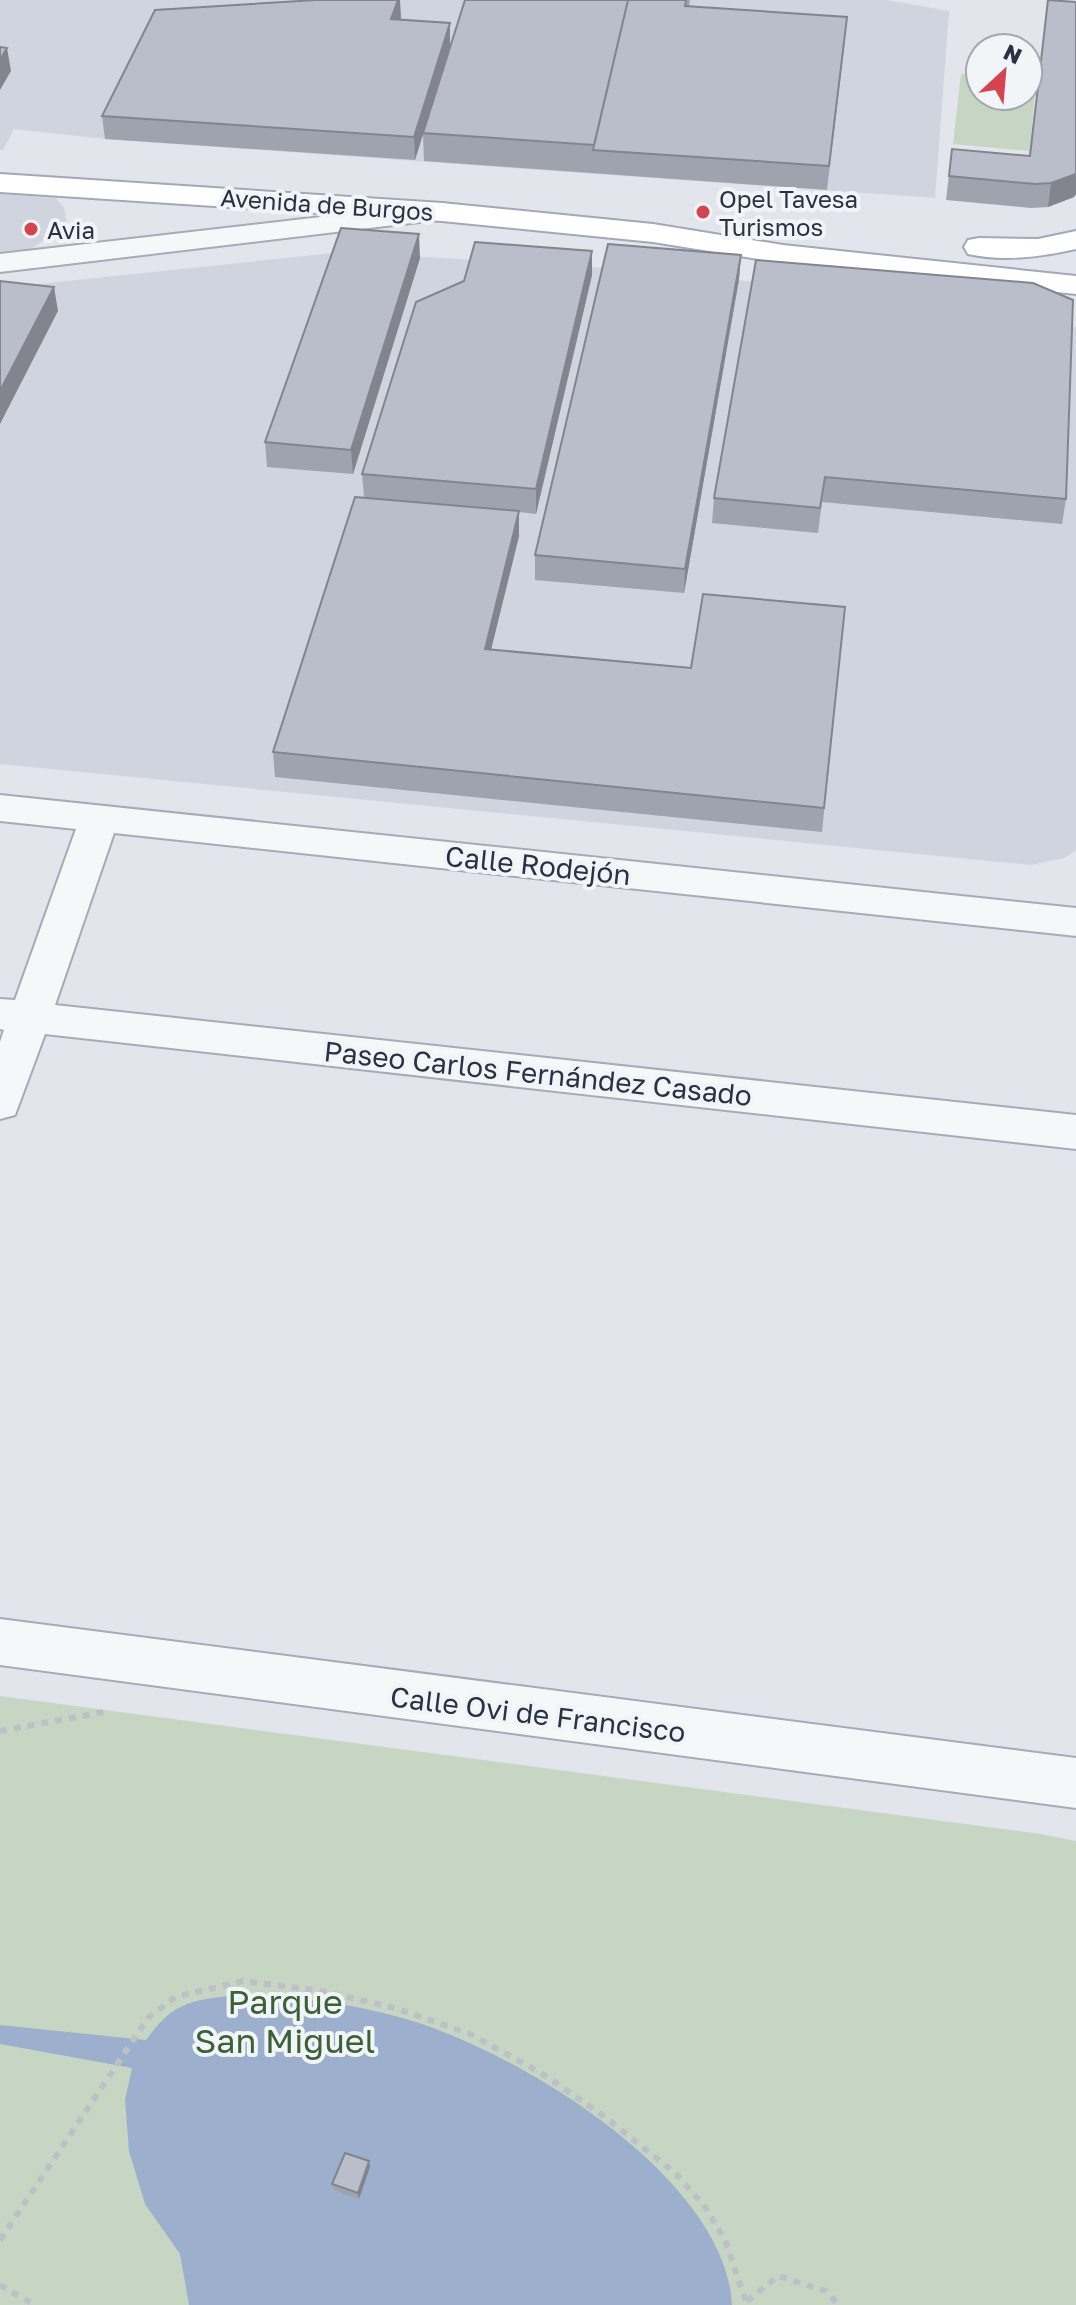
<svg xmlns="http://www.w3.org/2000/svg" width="1076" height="2305" viewBox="0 0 1076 2305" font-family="'Golos Text',sans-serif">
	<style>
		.built { fill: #d0d4de }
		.green { fill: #c7d6c3 }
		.water { fill: #9cb0cd }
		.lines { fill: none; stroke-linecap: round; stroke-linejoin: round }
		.street-casing { stroke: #a7abb6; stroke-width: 4 }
		.primary-casing { stroke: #a1a9b8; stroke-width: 4 }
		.path { stroke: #bdc0c7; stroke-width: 6; stroke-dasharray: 7 7; stroke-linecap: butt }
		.street { fill: #f6f7f9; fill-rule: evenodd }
		.primary { fill: #fff; fill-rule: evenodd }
		.wall { fill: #9fa3ae }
		.shaded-wall { fill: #82858d }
		.building { fill: #b9beca; stroke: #82858d; stroke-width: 2 }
		.poi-dot { fill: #d6424e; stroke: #f2f5f8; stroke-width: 3 }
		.labels { text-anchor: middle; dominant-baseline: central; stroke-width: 8; stroke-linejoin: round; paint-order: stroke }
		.far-poi-label { font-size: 24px; fill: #293145; stroke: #f2f5f8; text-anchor: start }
		.far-street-label { font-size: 24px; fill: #293145; stroke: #f2f5f8 }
		.street-label { font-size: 28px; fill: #293145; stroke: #f2f5f8 }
		.near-park-label { font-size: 34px; fill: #3b6136; stroke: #f2f5f8 }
	</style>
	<rect width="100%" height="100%" fill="#e2e5eb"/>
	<!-- built -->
	<path class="built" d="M0 0H886L949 11 935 198 105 139 14 129 3 150H0Z
		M0 194 56 198 64 208 67 224 21 256 0 258Z
		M343 252 607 268 1029 307 1076 327V850L1064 858 1031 865 0 764V288Z"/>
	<!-- green -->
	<path class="green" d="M961 74 980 76V96H1028V80H1036L1030 151 953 144Z
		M0 1696 1041 1834 1076 1841V2305H0Z"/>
	<!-- water -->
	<path class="water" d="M238 1995C295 1996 351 2003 406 2019 517 2051 726 2177 732 2305H189L180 2254 145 2204 129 2151 125 2100 132 2068 0 2044V2025L146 2040C174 2001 192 2000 238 1995Z"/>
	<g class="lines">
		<defs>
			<path id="street" d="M442 203 453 206 457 212 453 218 0 272V254Z
				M0 795 1076 908V936L114 833 55 1005 1076 1115V1149L45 1034 15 1115 0 1119V1042L4 1030 0 1029V999L15 1000 76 829 0 821Z
				M0 1619 1076 1758V1808L0 1665Z"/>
			<path id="primary" d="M0 174 442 203 653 224 783 245 1076 276V294L783 263 653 242 442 221 0 192Z
				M1076 231V249C1041 257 1003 262 968 254L964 247 968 240 979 238 1038 239Z"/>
		</defs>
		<!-- street casing -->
		<use href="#street" class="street-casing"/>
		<!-- primary casing -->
		<use href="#primary" class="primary-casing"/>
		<!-- path -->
		<path class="path" d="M0 1731 105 1712
			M0 2240 148 2018 175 1997 243 1981 321 1991 395 2008 470 2034 541 2073 605 2117 676 2174 705 2207 725 2240 747 2305
			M0 2285 35 2305
			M747 2301 778 2276 826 2291 839 2305"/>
		<!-- street -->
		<use href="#street" class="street"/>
		<!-- primary -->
		<use href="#primary" class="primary"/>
	</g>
	<!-- wall -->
	<path class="wall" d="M465 0H690L689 6 845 40 827 190 424 161 423 135 415 160 105 139 102 116 401 17 400 20 450 23V45Z
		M1048 0 1076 2V194L1074 197 1048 207 1031 208 946 200 952 149 1029 156Z
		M592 251V275L536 514 519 512V536L491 650 691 668 845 607 822 832 275 777 273 752 364 497 362 474Z
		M741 255 739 279 684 593 535 580V555Z
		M420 258 353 474 267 467 265 442Z
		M756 260 1066 499 1062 524 822 502 818 533 712 523 714 498Z
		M369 2161 370 2167 359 2199 334 2190 332 2184Z"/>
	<!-- shaded-wall -->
	<path class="shaded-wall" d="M398 0H400L401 17 392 42 391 19Z
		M450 23V46L415 160 414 137Z
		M7 48 11 71 0 90V60Z
		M1076 174V194L1074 197 1048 207 1051 183Z
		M419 234 420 258 353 474 351 450Z
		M592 251V275L536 514V489Z
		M741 255 739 279 684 593 685 569Z
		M54 287 58 311 0 424V391Z
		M519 511V536L485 674V649Z
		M369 2161 370 2167 359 2199 358 2193Z"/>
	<!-- building -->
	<path class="building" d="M316 0H398L391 19 450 23 414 137 102 116 155 10Z
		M465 0H628L594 145 423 133Z
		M628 0H686L685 6 847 17 829 166 593 150Z
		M1048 0 1076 2V174L1051 183 1035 184 949 176 952 149 1030 156Z
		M0 47 7 48 0 60Z
		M341 228 419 234 351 450 265 442Z
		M475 242 592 251 536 489 362 474 416 302 464 281Z
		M608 244 741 255 685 569 535 555Z
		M756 260 1033 283 1073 300 1066 499 825 477 820 508 714 498Z
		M0 281 54 287 0 391Z
		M355 497 519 511 485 649 691 668 703 594 845 607 824 808 273 752Z
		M345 2153 369 2161 358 2193 332 2184Z"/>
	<!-- markers -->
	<g class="poi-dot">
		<circle cx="703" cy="212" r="8"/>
		<circle cx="31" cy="229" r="8"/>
	</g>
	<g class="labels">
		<!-- far-poi labels -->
		<g class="far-poi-label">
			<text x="719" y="198">Opel Tavesa<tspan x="719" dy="28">Turismos</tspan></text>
			<text x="47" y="229">Avia</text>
		</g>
		<!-- far-street labels -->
		<g class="far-street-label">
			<text transform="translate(327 204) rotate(4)">Avenida de Burgos</text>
		</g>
		<!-- street labels -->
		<g class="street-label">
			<text transform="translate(538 865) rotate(6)">Calle Rodejón</text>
			<text transform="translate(538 1073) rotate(6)">Paseo Carlos Fernández Casado</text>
			<text transform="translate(538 1714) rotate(7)">Calle Ovi de Francisco</text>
		</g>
		<!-- near-park labels -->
		<g class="near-park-label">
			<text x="285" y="2001">Parque<tspan x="285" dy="39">San Miguel</tspan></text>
		</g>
	</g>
	<!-- north arrow -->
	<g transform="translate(1004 72) rotate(26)"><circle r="38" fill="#f2f5f8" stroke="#a2a7b0" stroke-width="2"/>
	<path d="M0-6L14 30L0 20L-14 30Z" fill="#d6424e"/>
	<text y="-12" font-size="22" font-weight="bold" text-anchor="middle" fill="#293145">N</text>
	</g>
</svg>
